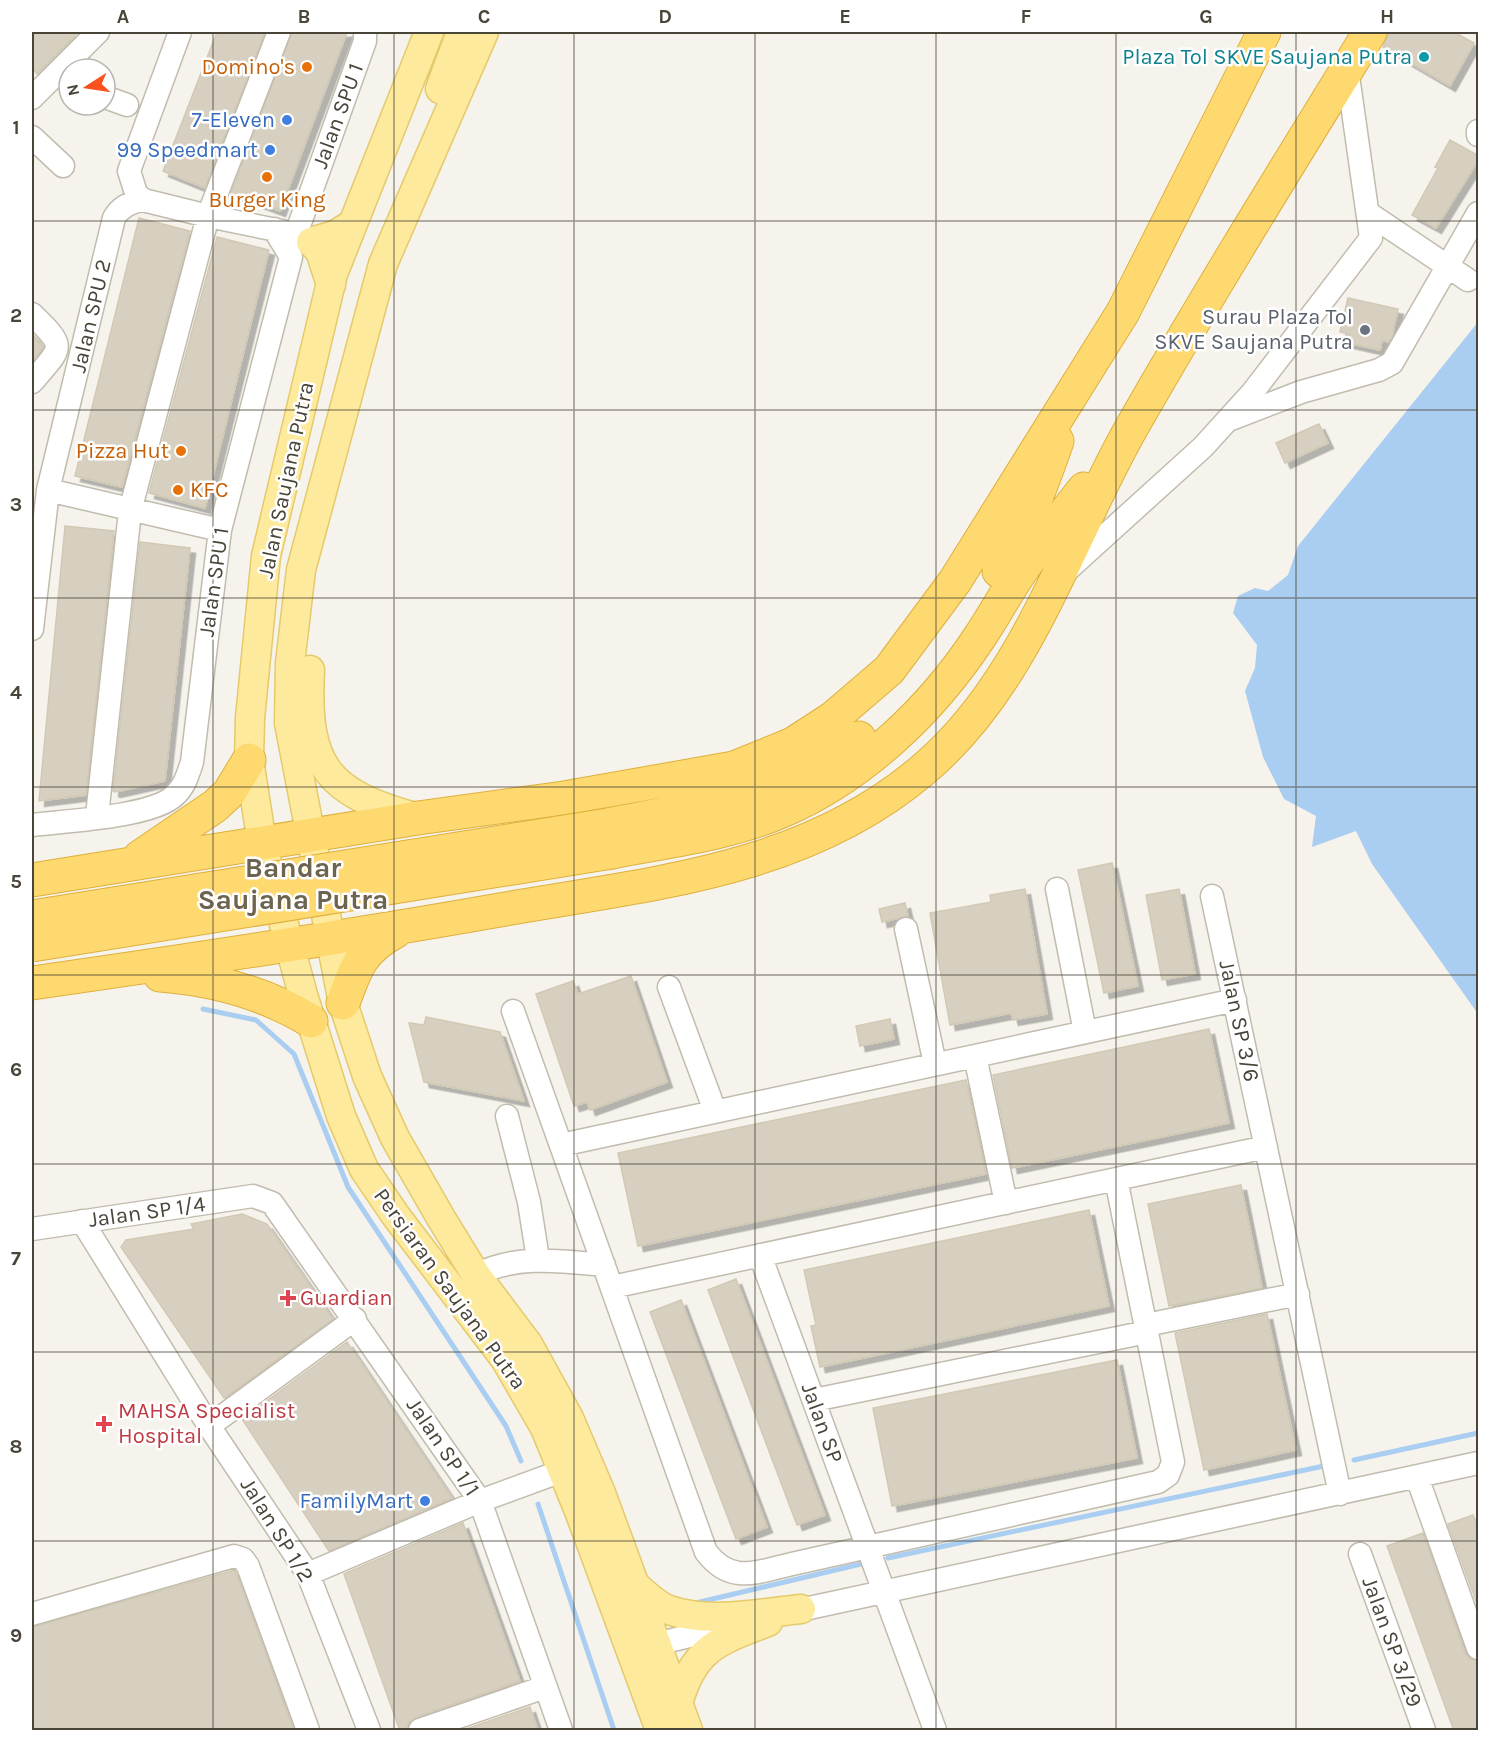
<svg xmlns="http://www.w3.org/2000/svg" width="1510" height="1762" viewBox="0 0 1510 1762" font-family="Karla,sans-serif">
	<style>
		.water { fill: #a9cef1 }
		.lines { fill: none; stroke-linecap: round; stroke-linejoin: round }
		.stream { stroke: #a9cef1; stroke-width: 5 }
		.building { fill: #d7d0c1; stroke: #d2c9b4; stroke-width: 1.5; filter: url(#shadow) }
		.minor-casing { stroke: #c1bcae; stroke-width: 25 }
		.major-casing { stroke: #e4ca6b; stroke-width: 31 }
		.highway-casing { stroke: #deb03e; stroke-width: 35 }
		.minor { stroke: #fff; stroke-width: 22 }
		.major { stroke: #feea9d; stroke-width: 28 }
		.highway { stroke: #fdd96f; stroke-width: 33 }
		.highway-bridge-casing { stroke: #deb03e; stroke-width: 35; stroke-linecap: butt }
		.highway-bridge { stroke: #fdd96f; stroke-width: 33 }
		.grid { fill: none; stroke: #4a4539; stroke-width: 1.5; stroke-opacity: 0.55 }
		.culture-dot { fill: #0f9aa8; stroke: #fff; stroke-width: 2 }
		.food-dot { fill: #e8710a; stroke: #fff; stroke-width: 2 }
		.shop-dot { fill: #3f7fe0; stroke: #fff; stroke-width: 2 }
		.worship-dot { fill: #6b7280; stroke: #fff; stroke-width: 2 }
		.health-dot { fill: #e0444e; stroke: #fff; stroke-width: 2 }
		.labels { text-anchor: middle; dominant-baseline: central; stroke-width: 5; stroke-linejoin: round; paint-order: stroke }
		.culture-label { font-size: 22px; fill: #0d838f; stroke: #fff; text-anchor: end }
		.food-label { font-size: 22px; fill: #c56008; stroke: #fff; text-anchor: end }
		.street-label { font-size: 22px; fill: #4a4539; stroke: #fff }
		.shop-label { font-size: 22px; fill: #366cbe; stroke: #fff; text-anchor: end }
		.worship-label { font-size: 22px; fill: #5b616d; stroke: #fff; text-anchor: end }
		.health-label { font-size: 22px; fill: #be3a42; stroke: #fff; text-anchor: start }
		.district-label { font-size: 28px; font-weight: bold; fill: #6d6450; stroke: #fff }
		.neatline { fill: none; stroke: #4a4539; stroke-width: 2 }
		.grid-label { font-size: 20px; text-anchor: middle; font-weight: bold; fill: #4a4539 }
	</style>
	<defs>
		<filter id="shadow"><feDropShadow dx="5.5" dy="5.5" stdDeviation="0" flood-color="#0004"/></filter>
	</defs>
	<rect width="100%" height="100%" fill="#f6f3ec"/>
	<!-- water -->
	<path class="water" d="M1478 322V1014L1372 864 1356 831 1312 847 1316 816 1284 799 1263 757 1245 691 1255 668 1257 645 1233 613 1238 596 1255 588 1268 591 1288 575 1298 546Z"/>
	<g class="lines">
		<!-- stream -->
		<path class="stream" d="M203 1009 256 1020 294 1054 348 1187 506 1426 521 1461
			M1354 1460 1478 1433
			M538 1504 614 1730
			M888 1558 1324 1466
			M700 1602 861 1564"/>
	</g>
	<!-- building -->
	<path class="building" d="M32 32H79L37 74 32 68Z
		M217 32H265L205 188 163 171Z
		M292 32H347L280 211 231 193Z
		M1389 32H1454L1474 43 1450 86 1383 47Z
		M1450 140 1479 156V159L1436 228 1412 215 1438 168 1435 167Z
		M139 218 190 231 122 487 75 476Z
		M217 237 269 250 205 508 149 493Z
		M1348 298 1398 309 1392 336 1389 342 1382 340 1380 350 1348 343 1350 334 1340 332Z
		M32 333 43 347 32 362Z
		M1319 424 1328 443 1285 463 1276 443Z
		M65 526 114 531 86 795 39 801Z
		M140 542 190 548 165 781 115 792 113 791Z
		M1112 863 1138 986 1104 993 1078 870Z
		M1025 889 1047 1014 1013 1020 1011 1013 950 1025 930 913 991 902 990 895Z
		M1179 889 1195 974 1162 980 1146 895Z
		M905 903 908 916 882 922 879 909Z
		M631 976 667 1082 590 1110 587 1102 574 1106 536 994 573 981 578 994Z
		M426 1017 500 1032 524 1101 424 1082 409 1023 424 1025Z
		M890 1019 894 1039 860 1046 856 1026Z
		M1209 1029 1229 1123 1012 1168 993 1075Z
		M966 1080 986 1174 638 1246 618 1153Z
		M1241 1185 1262 1288 1169 1306 1148 1204Z
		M1089 1210 1109 1306 820 1367 811 1326 816 1325 804 1270Z
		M242 1214 267 1224 333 1319 224 1398 121 1247 126 1240 194 1229 191 1224Z
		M736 1279 825 1515 797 1525 708 1290Z
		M681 1300 767 1527 736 1539 650 1312Z
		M1267 1314 1296 1450 1204 1470 1175 1333Z
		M347 1342 452 1498 329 1551 242 1419Z
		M1117 1360 1137 1458 892 1506 873 1408Z
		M1473 1515 1479 1529V1609L1448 1524Z
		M463 1523 520 1681 416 1717 409 1722 407 1731H400L344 1574Z
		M1423 1533 1465 1653 1470 1659 1479 1661V1731H1454L1387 1546Z
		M235 1570 294 1731H32V1627Z
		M530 1707 538 1731H460Z"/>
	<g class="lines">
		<defs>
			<path id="minor" d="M105 97 127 105
				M32 98 98 32
				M1478 131V135
				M32 137 63 166
				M143 200 136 193 129 171 180 32
				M1368 213 1468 280
				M296 234 365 41V32
				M32 314C67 348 63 346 32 382
				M1231 419 1301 392 1379 370 1392 363 1478 213
				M48 490 220 530
				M1065 572 1203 447 1252 393 1371 238 1347 69
				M32 629 48 490 114 218C120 207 130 202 143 200L208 216 296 234 311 242
				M97 816 130 511 208 216 279 32
				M32 825C64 821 154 817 175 795 185 786 188 774 192 762L220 530 291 257 274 229
				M1057 889 1085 1032
				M1212 896 1340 1494
				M906 929 935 1064
				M669 987 715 1111
				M513 1011 706 1552C731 1585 757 1572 792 1564L1158 1482 1168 1475 1173 1462 1116 1179
				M975 1056 1006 1203
				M507 1116 529 1202 538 1259
				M561 1145 1235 1000
				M82 1221 209 1426 308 1574 369 1730
				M32 1229 253 1196 272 1203 480 1501 561 1730
				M760 1255 935 1730
				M476 1275C516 1254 561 1261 604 1265
				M612 1287 1266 1147
				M1146 1325 1298 1294
				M814 1400 1147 1332
				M209 1426 355 1319
				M1417 1477 1478 1648
				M1360 1554 1424 1730
				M308 1574 480 1501 578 1465
				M786 1613 1478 1463
				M32 1614 234 1556 243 1559 248 1566 308 1730
				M656 1644 739 1624
				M420 1730 545 1687"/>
			<path id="major" d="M429 32 333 274 266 556 250 718 249 760 262 843 303 995 341 1116 364 1169 396 1216 505 1359 545 1428 579 1511 660 1730
				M484 32 383 264 301 570 290 663 289 723 343 1003 367 1076 395 1138 441 1218 476 1275 528 1344 569 1418 601 1493 688 1730
				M440 89 461 32
				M331 285 320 251 311 242 335 235 351 225
				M310 670C305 766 326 793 418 818
				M635 1585C645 1594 656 1605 669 1610 709 1624 760 1613 801 1609
				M678 1704C693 1648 718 1641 768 1622"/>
			<path id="highway" d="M999 571C1025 531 1041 487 1057 441
				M608 825C680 811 754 798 820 764 834 757 846 747 859 738
				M612 852C668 841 733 833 784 810 864 775 932 709 979 638 996 613 1010 585 1028 561 1046 537 1065 513 1084 489
				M140 857 215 806 229 793 249 760
				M32 880 418 818 564 798 734 768 793 744 833 718 889 670 955 581 1123 312 1264 32
				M160 975C214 979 265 993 311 1021
				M32 983C186 961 341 938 494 911 645 884 803 873 924 769 1028 681 1067 540 1133 425 1209 292 1290 162 1370 32
				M343 1003C356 967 361 950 396 931"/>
		</defs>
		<!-- minor casing -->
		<use href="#minor" class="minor-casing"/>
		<!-- major casing -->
		<use href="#major" class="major-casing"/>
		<!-- highway casing -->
		<use href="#highway" class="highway-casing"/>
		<!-- minor -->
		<use href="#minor" class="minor"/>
		<!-- major -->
		<use href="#major" class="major"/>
		<!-- highway -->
		<use href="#highway" class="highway"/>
		<defs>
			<path id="highway-bridge" d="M32 917 608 825
				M32 945 612 852"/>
		</defs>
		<!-- highway-bridge casing -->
		<use href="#highway-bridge" class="highway-bridge-casing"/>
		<!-- highway-bridge -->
		<use href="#highway-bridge" class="highway-bridge"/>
	</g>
	<!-- grid -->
	<path class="grid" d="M213 32V1730M394 32V1730M574 32V1730M755 32V1730M936 32V1730M1116 32V1730M1296 32V1730M32 221H1478M32 410H1478M32 598H1478M32 787H1478M32 975H1478M32 1164H1478M32 1352H1478M32 1541H1478"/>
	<!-- markers -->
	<circle class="culture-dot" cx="1424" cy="57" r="6"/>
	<g class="food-dot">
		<circle cx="307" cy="67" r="6"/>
		<circle cx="267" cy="177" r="6"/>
		<circle cx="181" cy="451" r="6"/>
		<circle cx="178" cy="490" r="6"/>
	</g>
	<g class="shop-dot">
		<circle cx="287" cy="120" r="6"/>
		<circle cx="270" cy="150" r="6"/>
		<circle cx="425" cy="1501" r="6"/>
	</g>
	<circle class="worship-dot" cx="1365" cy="330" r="6"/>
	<g class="health-dot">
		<path d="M285 1289h6v6h6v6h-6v6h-6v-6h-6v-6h6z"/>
		<path d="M101 1415h6v6h6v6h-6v6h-6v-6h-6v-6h6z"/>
	</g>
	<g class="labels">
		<!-- culture labels -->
		<g class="culture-label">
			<text x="1412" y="57">Plaza Tol SKVE Saujana Putra</text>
		</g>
		<!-- food labels -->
		<g class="food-label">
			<text x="295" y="67">Domino's</text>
			<text x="267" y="200" text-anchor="middle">Burger King</text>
			<text x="169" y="451">Pizza Hut</text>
			<text x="190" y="490" text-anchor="start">KFC</text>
		</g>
		<!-- street labels -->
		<g class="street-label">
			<text transform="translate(338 116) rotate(-70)">Jalan SPU 1</text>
			<text transform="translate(91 316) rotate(-77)">Jalan SPU 2</text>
			<text transform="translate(286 480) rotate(-78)">Jalan Saujana Putra</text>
			<text transform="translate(214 582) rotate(-82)">Jalan SPU 1</text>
			<text transform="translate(1239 1021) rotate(78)">Jalan SP 3/6</text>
			<text transform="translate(147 1212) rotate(-8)">Jalan SP 1/4</text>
			<text transform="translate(450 1289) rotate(54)">Persiaran Saujana Putra</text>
			<text transform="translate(822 1423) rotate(70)">Jalan SP</text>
			<text transform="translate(443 1447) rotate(56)">Jalan SP 1/1</text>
			<text transform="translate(277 1530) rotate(58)">Jalan SP 1/2</text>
			<text transform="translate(1392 1642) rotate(70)">Jalan SP 3/29</text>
		</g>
		<!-- shop labels -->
		<g class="shop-label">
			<text x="275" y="120">7-Eleven</text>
			<text x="258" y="150">99 Speedmart</text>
			<text x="413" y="1501">FamilyMart</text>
		</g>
		<!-- worship labels -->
		<g class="worship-label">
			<text x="1353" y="317">Surau Plaza Tol<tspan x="1353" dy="25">SKVE Saujana Putra</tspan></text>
		</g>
		<!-- health labels -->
		<g class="health-label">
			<text x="300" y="1298">Guardian</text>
			<text x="118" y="1411">MAHSA Specialist<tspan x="118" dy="25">Hospital</tspan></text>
		</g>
		<!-- district labels -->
		<g class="district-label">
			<text x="293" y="867">Bandar<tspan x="293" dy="32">Saujana Putra</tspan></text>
		</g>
	</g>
	<!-- border -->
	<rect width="1510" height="1762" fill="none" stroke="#ffffff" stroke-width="66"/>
	<!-- north arrow -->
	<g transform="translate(87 87) rotate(258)"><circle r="28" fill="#ffffff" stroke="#b7b5b0" stroke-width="1.5"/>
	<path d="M0-4.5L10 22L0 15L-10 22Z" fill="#f9521f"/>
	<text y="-9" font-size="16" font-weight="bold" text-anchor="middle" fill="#4a4539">N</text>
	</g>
	<rect x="33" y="33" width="1444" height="1696" class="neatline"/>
	<g class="grid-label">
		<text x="123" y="23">A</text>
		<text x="304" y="23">B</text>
		<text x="484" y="23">C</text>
		<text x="665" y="23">D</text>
		<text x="845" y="23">E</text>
		<text x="1026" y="23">F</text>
		<text x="1206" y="23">G</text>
		<text x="1387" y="23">H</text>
		<text x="16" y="134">1</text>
		<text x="16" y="322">2</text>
		<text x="16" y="511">3</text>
		<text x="16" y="699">4</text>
		<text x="16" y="888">5</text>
		<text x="16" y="1076">6</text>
		<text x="16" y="1265">7</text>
		<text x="16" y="1453">8</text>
		<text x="16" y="1642">9</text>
	</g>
</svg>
